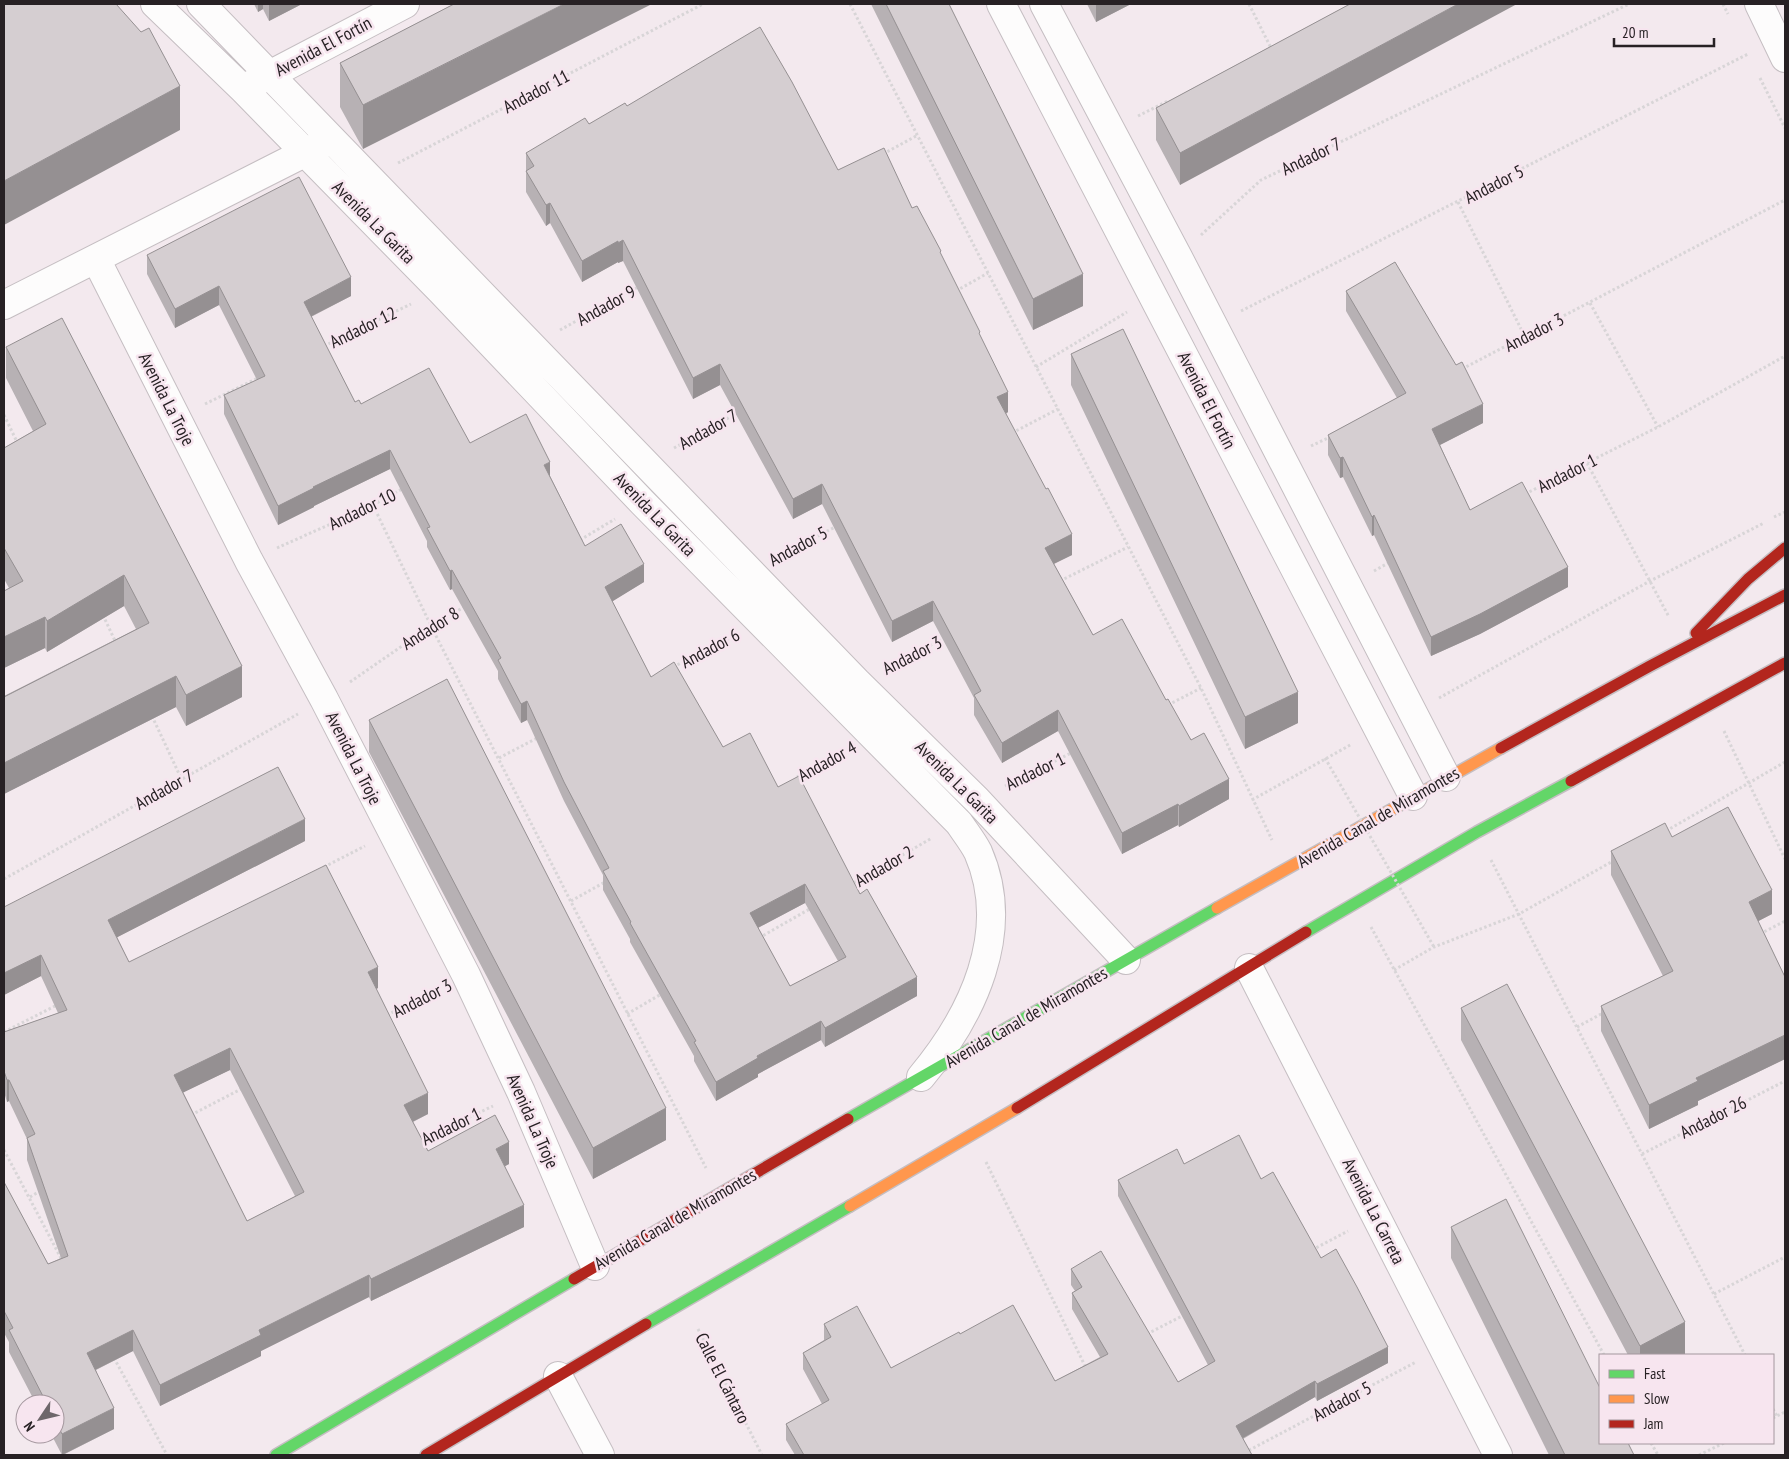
<svg xmlns="http://www.w3.org/2000/svg" width="1789" height="1459" viewBox="0 0 1789 1459" font-family="'PT Sans Narrow',sans-serif">
	<style>
		.lines { fill: none; stroke-linecap: round; stroke-linejoin: round }
		.street-casing { stroke: #c5bec2; stroke-width: 30 }
		.fast-casing { stroke: #c5bec2; stroke-width: 14 }
		.slow-casing { stroke: #c5bec2; stroke-width: 14 }
		.jam-casing { stroke: #c5bec2; stroke-width: 14 }
		.path { stroke: #d8d5d7; stroke-width: 3; stroke-dasharray: 2.5 2.5; stroke-linecap: butt }
		.street { stroke: #fdfcfc; stroke-width: 28 }
		.fast { stroke: #63d668; stroke-width: 11 }
		.slow { stroke: #ff974d; stroke-width: 11 }
		.jam { stroke: #b3261e; stroke-width: 11 }
		.path-bridge { stroke: #d8d5d7; stroke-width: 3; stroke-dasharray: 2.5 2.5; stroke-linecap: butt }
		.wall { fill: #b7b1b4; fill-rule: evenodd }
		.shaded-wall { fill: #959092 }
		.building { fill: #d5ced1; stroke: #959092; fill-rule: evenodd }
		.labels { text-anchor: middle; dominant-baseline: central; stroke-width: 5; stroke-linejoin: round; paint-order: stroke }
		.street-label { font-size: 18px; fill: #272124; stroke: #f7e5ef }
	</style>
	<rect width="100%" height="100%" fill="#f3e9ee"/>
	<g class="lines">
		<defs>
			<path id="street" d="M155 4 244 90 440 290 643 503 959 823C965 832 973 842 978 852 1013 932 972 1016 921 1077
				M201 4 857 682 977 800 1126 960
				M1001 4 1413 796
				M1044 4 1178 257 1446 777
				M1759 4 1785 58
				M254 83 405 4
				M96 259 249 561 324 699 466 975 521 1092 595 1266
				M4 305 320 145
				M1249 968 1498 1455
				M558 1376 600 1455"/>
			<path id="fast" d="M1306 932 1477 832 1571 781
				M848 1119 1217 908
				M646 1324 850 1206
				M276 1455 574 1279"/>
			<path id="slow" d="M1217 908 1501 748
				M850 1206 1017 1108"/>
			<path id="jam" d="M1696 633 1748 579 1785 548
				M1501 748 1650 666 1785 595
				M1571 781 1785 663
				M1017 1108 1306 932
				M574 1279 848 1119
				M426 1455 646 1324"/>
		</defs>
		<!-- street casing -->
		<use href="#street" class="street-casing"/>
		<!-- fast casing -->
		<use href="#fast" class="fast-casing"/>
		<!-- slow casing -->
		<use href="#slow" class="slow-casing"/>
		<!-- jam casing -->
		<use href="#jam" class="jam-casing"/>
		<!-- path -->
		<path class="path" d="M850 4 1201 688 1272 840
			M1249 4 1272 50
			M1723 4 1728 14
			M1760 78 1785 128
			M1138 116 1168 101
			M883 154 918 135
			M398 163 703 4
			M1458 202 1525 337
			M1201 235 1261 180 1629 4
			M956 291 988 273
			M1590 303 1658 427
			M1241 311 1748 54
			M560 330 638 287
			M324 346 411 304
			M1036 367 1127 312
			M1462 369 1785 200
			M205 404 260 377
			M4 415 18 444
			M1012 433 1058 409
			M1311 446 1330 437
			M674 448 739 412
			M1587 463 1669 617
			M1525 494 1658 427 1785 356
			M373 505 431 626 706 1168
			M1774 517 1785 512
			M580 540 615 519
			M277 548 373 505 402 489
			M778 557 837 526
			M1374 571 1390 562
			M1060 581 1128 547
			M103 615 116 643
			M673 667 732 637
			M885 668 947 637
			M350 682 431 626 466 606
			M1439 698 1650 581 1764 523
			M1168 705 1201 688
			M152 716 181 778
			M1724 731 1785 859
			M499 758 539 737
			M797 777 844 751
			M1005 786 1073 752
			M1252 800 1352 744
			M1666 831 1785 762
			M1491 860 1745 1355
			M324 867 365 846
			M4 879 298 714
			M850 885 932 838
			M571 901 605 882
			M1371 927 1604 1355
			M1760 934 1785 921
			M759 938 813 907
			M1394 970 1434 947 1519 914 1613 861
			M627 1014 663 993
			M387 1015 439 989
			M1577 1027 1603 1013
			M4 1032 57 1005
			M191 1115 243 1088
			M419 1141 493 1106
			M4 1150 63 1262
			M1642 1154 1785 1081
			M986 1162 1086 1368
			M30 1197 40 1191
			M1312 1250 1348 1231
			M1714 1294 1785 1257
			M698 1329 762 1455
			M1147 1334 1186 1314
			M114 1358 167 1455
			M1773 1409 1777 1416
			M1773 1418 1785 1412
			M1651 1443 1658 1455
			M1240 1455 1416 1362
			M1699 1455 1724 1443"/>
		<!-- street -->
		<use href="#street" class="street"/>
		<!-- fast -->
		<use href="#fast" class="fast"/>
		<!-- slow -->
		<use href="#slow" class="slow"/>
		<!-- jam -->
		<use href="#jam" class="jam"/>
		<!-- path-bridge -->
		<path class="path-bridge" d="M1325 758 1434 947"/>
	</g>
	<!-- wall -->
	<path class="wall" d="M254 4H302L269 21 263 9 258 12Z
		M454 4 363 149 340 107V63Z
		M871 4H949L1083 306 1033 330Z
		M1087 4H1131L1096 22Z
		M1350 4 1180 185 1156 140V108Z
		M627 106 838 170 912 208 941 255 980 336 1008 412 1006 414 1072 555 1054 564 1093 635 1166 700 1229 799 1179 827 1178 825 1122 854 1058 731 1002 763 974 715V698L933 621 892 642 822 504 793 519 720 385 693 399 623 261 618 263V262L582 282 550 223 546 226 526 192V153Z
		M147 255 351 296 311 317 355 402 470 443 550 476 585 546 644 582 612 601 651 677 723 747 778 787 860 894 917 996 825 1047 821 1040 758 1074V1077L716 1101 694 1061V1056L630 942V939L603 890V875L564 801 527 720 521 723 498 679V671L452 589 450 590 427 547V541L390 469 314 506V507L278 525 224 414V395L257 380 219 305 175 328 147 274ZM805 903 838 961 790 986 758 928Z
		M1346 291 1483 423 1440 445 1470 510 1568 587 1480 634 1431 656 1374 535 1372 536 1343 477 1340 478 1328 455V435L1397 398 1346 311Z
		M6 347 242 697 186 726 176 707 4 794V696L136 629 124 606 47 652 45 648 4 668V591L9 588 4 579V448L33 431 6 378Z
		M1071 354 1298 723 1245 749 1071 385Z
		M369 720 666 1140 593 1179 369 752Z
		M1672 837 1772 914 1758 921 1785 977V1059L1698 1101V1105L1649 1129 1601 1031V1006L1663 976 1611 875V851Z
		M305 841 117 937 129 962 378 988 376 989 428 1114 413 1122 428 1151 509 1164 505 1166 524 1227 371 1301 369 1297 261 1351V1356L160 1406 133 1351 96 1370 114 1429 63 1455H62L51 1434H55V1404H36L9 1352V1342L4 1333V1182L48 1264 61 1258 27 1160V1139L9 1101 7 1102 4 1092V1032L58 1013 41 976 4 995V907ZM230 1070 295 1196 247 1221 183 1092Z
		M1461 1008 1685 1354 1682 1355H1628L1461 1040Z
		M1184 1164 1261 1179 1321 1258 1388 1363 1317 1401 1315 1397 1243 1439 1252 1455H795L786 1440V1424L822 1404 803 1369V1353L824 1340V1324L891 1368 960 1334 1055 1381 1100 1357 1072 1309V1293L1075 1291 1071 1285V1269L1178 1382 1208 1365 1118 1196V1180Z
		M1451 1227 1634 1455H1549L1451 1258Z"/>
	<!-- shaded-wall -->
	<path class="shaded-wall" d="M258 4H263V9L258 12Z
		M269 4H302L269 21Z
		M564 4H652L363 149V105Z
		M1096 4H1131L1096 22Z
		M1458 4H1517L1180 185V153Z
		M180 86V130L4 225V181Z
		M550 203V223L546 226V205Z
		M623 240V261L618 263V243Z
		M618 241V262L582 282V261Z
		M1083 274V306L1033 330V299Z
		M351 277V296L304 320V302Z
		M219 286V305L175 328V309Z
		M720 364V385L693 399V378Z
		M1008 392V412L997 418V397Z
		M1483 404V423L1432 449V429Z
		M390 450V469L314 506V507L278 525V506L313 487Z
		M1343 457V477L1340 478V458Z
		M550 462V481L544 465Z
		M822 484V504L793 519V499Z
		M1374 515V535L1372 536V517Z
		M1072 534V555L1045 568V548Z
		M644 564V582L605 606V587Z
		M1568 567V587L1480 634 1431 656V637Z
		M452 570V589L450 590V571Z
		M124 575V606L47 652V621Z
		M933 601V621L892 642V621Z
		M45 617V648L4 668V637Z
		M242 666V697L186 726V695Z
		M176 676V707L4 794V763Z
		M1298 692V723L1245 749V717Z
		M527 701V720L521 723V704Z
		M1058 710V731L1002 763V743Z
		M1229 779V799L1179 827V806Z
		M1178 804V825L1122 854V833Z
		M305 819V841L108 942V920Z
		M805 884V903L750 932V913Z
		M1772 890V914L1749 926V902Z
		M41 955V976L4 995V973Z
		M378 967V988L368 993V972Z
		M917 977V996L825 1047V1028Z
		M821 1021V1040L758 1074V1077L716 1101V1082L757 1056Z
		M1785 1035V1059L1698 1101V1105L1649 1129V1105L1696 1078Z
		M230 1048V1070L174 1097V1075Z
		M7 1080H9V1101L7 1102Z
		M428 1093V1114L404 1126V1105Z
		M666 1108V1140L593 1179V1148Z
		M509 1142V1164L496 1171V1149Z
		M524 1205V1227L371 1301V1279Z
		M369 1275V1297L261 1351V1356L160 1406V1385L259 1330Z
		M1685 1322V1354L1682 1355H1640V1346Z
		M133 1330V1351L87 1374V1353Z
		M1388 1347V1363L1317 1401V1384Z
		M1315 1381V1397L1236 1442V1426Z
		M114 1408V1429L62 1455V1434Z"/>
	<!-- building -->
	<path class="building" d="M4 4H116L141 32 149 28 180 86 4 181Z
		M454 4H564L363 105 340 63Z
		M886 4H949L1083 274 1033 299Z
		M1350 4H1458L1180 153 1156 108Z
		M760 27 792 82 838 170 884 148 912 208 917 206 941 251 940 252 980 332 979 333 1008 392 997 397 1046 489 1048 488 1072 534 1045 548 1093 635 1122 619 1166 700 1168 699 1191 740 1204 733 1229 779 1179 806 1178 804 1122 833 1058 710 1002 743 974 695 981 691 933 601 892 621 822 484 793 499 720 364 693 378 623 240 618 243V241L582 261 550 203 546 205 526 171 534 166 526 153 585 118 589 124 625 103 627 106Z
		M299 177 351 277 304 302 355 402 359 400 361 404 429 368 470 443 526 414 550 462 544 465 585 546 621 524 644 564 605 587 651 677 674 662 723 747 750 733 778 787 799 776 860 894 867 889 917 977 825 1028 821 1021 757 1056 758 1058 716 1082 694 1042 696 1041 630 923 631 922 603 871 609 868 564 782 527 701 521 704 498 660 501 658 452 570 450 571 427 528 430 527 390 450 313 487 314 488 278 506 224 395 265 376 219 286 175 309 147 255ZM805 884 846 957 790 986 750 913Z
		M1395 262 1456 365 1462 362 1483 404 1432 429 1470 510 1522 482 1568 567 1480 614 1431 637 1374 515 1372 517 1343 457 1340 458 1328 435 1406 393 1346 291Z
		M62 318 242 666 186 695 176 676 4 763V697L149 623 124 575 47 621 45 617 4 637V591L23 581 4 548V448L46 424 6 347Z
		M1123 329 1298 692 1245 717 1071 354Z
		M447 679 666 1108 593 1148 369 720Z
		M278 767 305 819 108 920 129 962 326 865 378 967 368 972 428 1093 404 1105 428 1151 495 1115 509 1142 496 1149 524 1205 371 1279 369 1275 259 1330 261 1335 160 1385 133 1330 87 1353 114 1408 62 1434 55 1420V1404H47L9 1330 13 1328 4 1311V1182L48 1264 68 1256 27 1138 35 1134 9 1080H7L4 1071V1032L67 1010 41 955 4 973V907ZM230 1048 304 1192 247 1221 174 1075Z
		M1728 807 1772 890 1749 902 1785 977V1035L1696 1078 1698 1081 1649 1105 1601 1006 1673 971 1611 851 1665 823 1672 837Z
		M1507 984 1685 1322 1640 1346 1461 1008Z
		M1239 1135 1261 1179 1273 1172 1321 1258 1336 1249 1357 1287 1388 1347 1317 1384 1315 1381 1236 1426 1252 1455H804L786 1424 829 1400 803 1353 831 1337 824 1324 857 1306 891 1368 959 1332 960 1334 1013 1305 1055 1381 1108 1354 1072 1293 1082 1287 1071 1269 1101 1251 1178 1382 1215 1361 1118 1180 1177 1149 1184 1164Z
		M1506 1199 1600 1388V1443H1628L1634 1455H1565L1451 1227Z"/>
	<g class="labels">
		<!-- street labels -->
		<g class="street-label">
			<text transform="translate(323 46) rotate(-28)">Avenida El Fortín</text>
			<text transform="translate(536 91) rotate(-28)">Andador 11</text>
			<text transform="translate(1311 156) rotate(-26)">Andador 7</text>
			<text transform="translate(1494 184) rotate(-27)">Andador 5</text>
			<text transform="translate(374 222) rotate(45)">Avenida La Garita</text>
			<text transform="translate(606 305) rotate(-29)">Andador 9</text>
			<text transform="translate(363 327) rotate(-26)">Andador 12</text>
			<text transform="translate(1534 332) rotate(-27)">Andador 3</text>
			<text transform="translate(167 399) rotate(63)">Avenida La Troje</text>
			<text transform="translate(1207 400) rotate(63)">Avenida El Fortín</text>
			<text transform="translate(708 429) rotate(-29)">Andador 7</text>
			<text transform="translate(1567 473) rotate(-27)">Andador 1</text>
			<text transform="translate(362 509) rotate(-26)">Andador 10</text>
			<text transform="translate(655 514) rotate(46)">Avenida La Garita</text>
			<text transform="translate(798 546) rotate(-28)">Andador 5</text>
			<text transform="translate(430 628) rotate(-32)">Andador 8</text>
			<text transform="translate(710 648) rotate(-28)">Andador 6</text>
			<text transform="translate(912 655) rotate(-27)">Andador 3</text>
			<text transform="translate(354 758) rotate(63)">Avenida La Troje</text>
			<text transform="translate(827 761) rotate(-29)">Andador 4</text>
			<text transform="translate(1035 771) rotate(-26)">Andador 1</text>
			<text transform="translate(957 782) rotate(45)">Avenida La Garita</text>
			<text transform="translate(164 789) rotate(-29)">Andador 7</text>
			<text transform="translate(1378 817) rotate(-30)">Avenida Canal de Miramontes</text>
			<text transform="translate(884 866) rotate(-30)">Andador 2</text>
			<text transform="translate(422 998) rotate(-27)">Andador 3</text>
			<text transform="translate(1026 1017) rotate(-30)">Avenida Canal de Miramontes</text>
			<text transform="translate(1713 1117) rotate(-27)">Andador 26</text>
			<text transform="translate(533 1121) rotate(66)">Avenida La Troje</text>
			<text transform="translate(451 1126) rotate(-26)">Andador 1</text>
			<text transform="translate(1374 1211) rotate(63)">Avenida La Carreta</text>
			<text transform="translate(675 1219) rotate(-30)">Avenida Canal de Miramontes</text>
			<text transform="translate(723 1378) rotate(63)">Calle El Cántaro</text>
			<text transform="translate(1342 1401) rotate(-28)">Andador 5</text>
		</g>
	</g>
	<!-- border -->
	<rect width="1789" height="1459" fill="none" stroke="#272124" stroke-width="10"/>
	<!-- legend -->
	<rect x="1599" y="1354" width="175" height="90" fill="#f7e5ef" stroke="#a4979e"/>
	<rect x="1609" y="1370" width="25" height="8" fill="#63d668" stroke="#a4979e"/>
	<text x="1644" y="1379" font-size="15" fill="#272124">Fast</text>
	<rect x="1609" y="1395" width="25" height="8" fill="#ff974d" stroke="#a4979e"/>
	<text x="1644" y="1404" font-size="15" fill="#272124">Slow</text>
	<rect x="1609" y="1420" width="25" height="8" fill="#b3261e" stroke="#a4979e"/>
	<text x="1644" y="1429" font-size="15" fill="#272124">Jam</text>
	<!-- north arrow -->
	<g transform="translate(40 1419) rotate(235)"><circle r="24" fill="#f7e5ef" stroke="#a4979e"/>
	<path d="M0-4L9 19L0 12L-9 19Z" fill="#6e676b"/>
	<text y="-8" font-size="14" font-weight="bold" text-anchor="middle" fill="#272124">N</text>
	</g>
	<!-- scale -->
	<path d="M1614 38v8h100v-8" fill="none" stroke="#272124" stroke-width="2.5"/>
	<text x="1622" y="38" font-size="15" fill="#272124" stroke="#f7e5ef" stroke-width="4" paint-order="stroke">20 m</text>
</svg>
